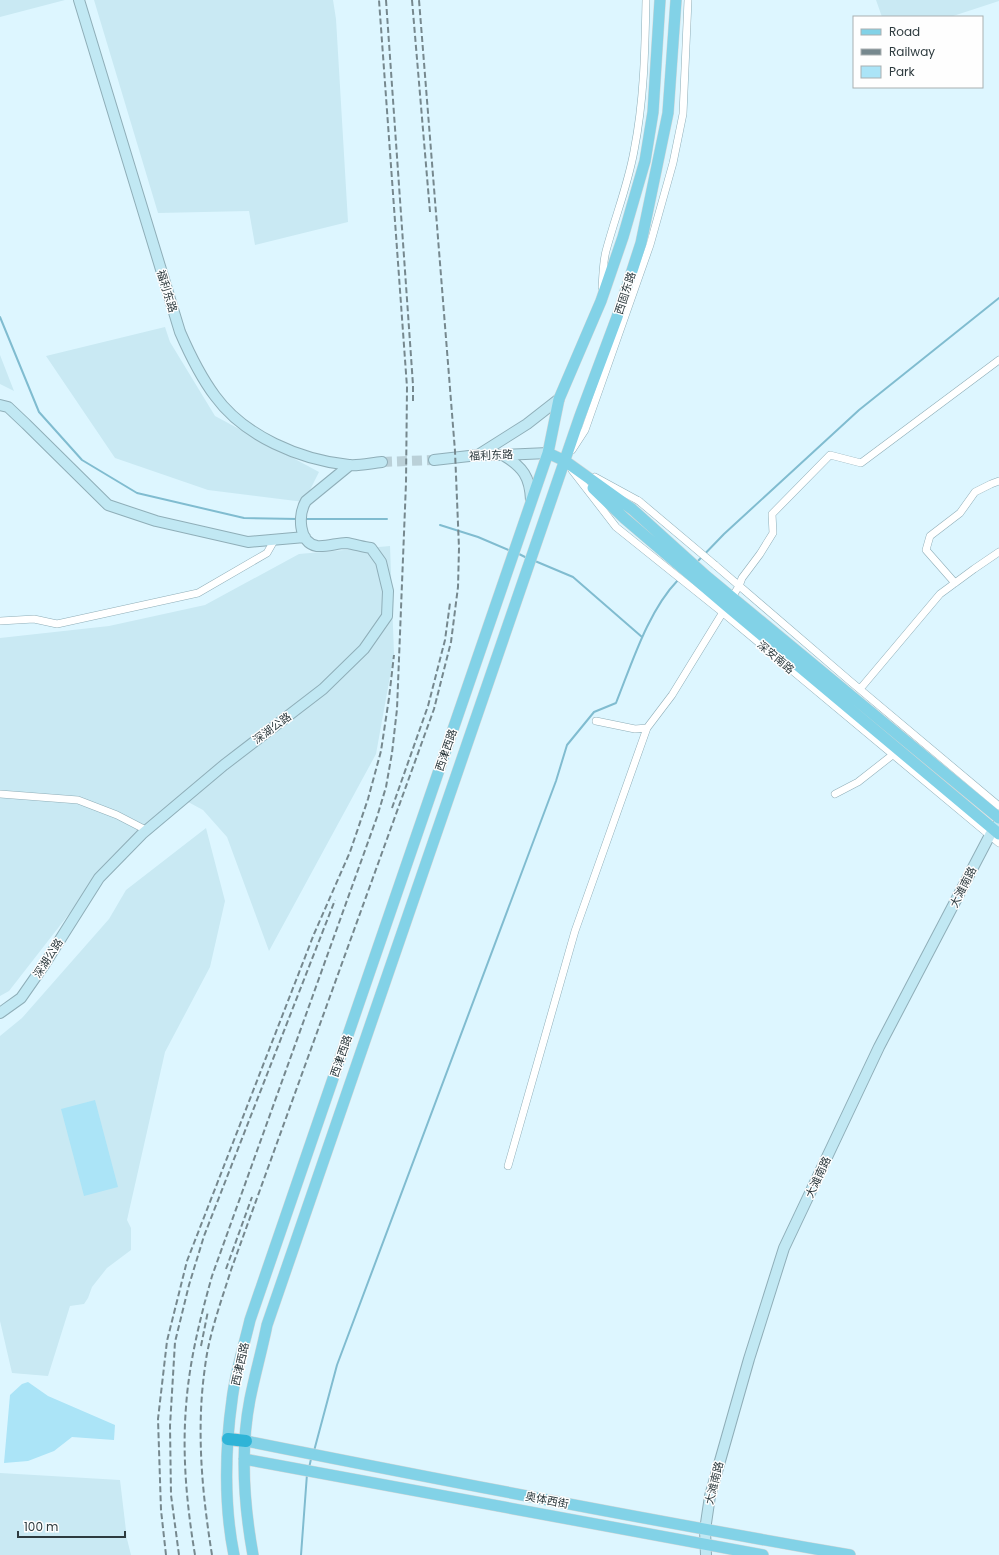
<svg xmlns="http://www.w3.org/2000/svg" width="999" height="1555" viewBox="0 0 999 1555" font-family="Poppins,'Noto Sans SC',sans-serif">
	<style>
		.built { fill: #c9e9f3 }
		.green { fill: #abe4f7 }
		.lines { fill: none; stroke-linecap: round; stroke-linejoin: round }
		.stream { stroke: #80bcd0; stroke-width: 2 }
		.secondary-tunnel { stroke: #bad0d8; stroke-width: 10; stroke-dasharray: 10 5; stroke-linecap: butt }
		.street-casing { stroke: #8faeb8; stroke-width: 8 }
		.secondary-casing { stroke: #8faeb8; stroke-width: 12 }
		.primary-casing { stroke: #d5d8d8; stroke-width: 12 }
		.highway-casing { stroke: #d5d8d8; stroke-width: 14 }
		.street { stroke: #fff; stroke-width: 7 }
		.secondary { stroke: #c1e8f3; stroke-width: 10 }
		.primary { stroke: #82d2e7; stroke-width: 11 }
		.highway { stroke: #2fb4d7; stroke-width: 12 }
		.rail { stroke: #76888e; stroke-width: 2; stroke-dasharray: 6 3; stroke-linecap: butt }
		.street-bridge-casing { stroke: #8faeb8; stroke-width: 8; stroke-linecap: butt }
		.street-bridge { stroke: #fff; stroke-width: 7 }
		.labels { text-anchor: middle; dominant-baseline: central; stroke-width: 3; stroke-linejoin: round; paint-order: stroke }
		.street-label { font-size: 11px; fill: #2d3a3e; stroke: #fefefe }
	</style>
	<rect width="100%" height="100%" fill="#ddf6ff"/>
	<!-- built -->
	<path class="built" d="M0 0H65L0 17Z
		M94 0H333L336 19 348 222 255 245 249 211 158 213Z
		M876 0H999V1L950 17H882Z
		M165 327 170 342 215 416 319 472 304 502 208 490 115 458 46 356Z
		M0 355 14 391 0 384Z
		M390 546 394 654 376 754 269 951 227 837 203 810 179 797 97 878 9 991 0 996V638L109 626 205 605 299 554Z
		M206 828 225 901 210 967 165 1052 127 1220 131 1228V1250L107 1268 92 1287 88 1298 84 1304 70 1306 48 1376 12 1373 0 1321V1036L22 1018 109 919 126 890Z
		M0 1473 120 1480 127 1539 131 1555H0Z"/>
	<!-- green -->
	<path class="green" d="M95 1100 118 1187 84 1196 61 1109Z
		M28 1382 48 1396 115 1425 114 1440 72 1437 54 1451 28 1461 4 1463 10 1395 22 1384Z"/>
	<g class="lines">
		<!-- stream -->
		<path class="stream" d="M0 317 39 412 82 460 137 493 244 518 298 519
			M304 519H387
			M440 525 478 537 511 551
			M517 553 527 558
			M535 561 573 577 642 637
			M696 563 724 534 859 410 999 298
			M314 1451 337 1365 556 781 567 745 594 712 616 703C632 663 648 611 678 580
			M309 1468 311 1459
			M301 1555 307 1474"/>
		<!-- secondary-tunnel -->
		<path class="secondary-tunnel" d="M382 462 434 460"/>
		<defs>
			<path id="street" d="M602 287C603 275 603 262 606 251 615 217 628 185 634 151 644 101 645 51 646 0
				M572 450 585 430 650 245 673 163 683 114 688 0
				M572 470 616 527 722 612 999 843
				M595 477 639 501
				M715 565 850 681 999 806
				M955 583 926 550 930 536 960 513 975 492 991 484 999 481
				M0 621 34 619 57 624 198 593 267 553 275 539
				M860 689 940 594 974 569 999 552
				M596 721 635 729 647 728
				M0 794 78 800 117 815 146 830
				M835 794 858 782 895 753
				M508 1166 575 931 647 728 672 695 739 586 742 578 760 554 773 533 772 514 830 455 861 463 999 360"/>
			<path id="secondary" d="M79 0 180 332C190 355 200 376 215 396 244 436 300 460 349 465 359 466 371 463 382 462
				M0 405 8 407 26 424 108 505 156 521 248 542 305 537
				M478 455 527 424 559 399
				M503 455C523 467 530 477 531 500
				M434 460 478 455H503L548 453
				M0 1013 21 998 44 965 99 878 142 834 224 765 323 689 364 649 387 616 388 591 381 562 371 548C363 547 354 544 346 543 337 543 327 547 317 546 298 543 298 514 306 501L350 465
				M706 1555 705 1530 710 1496 749 1359 784 1248 879 1047 990 835 999 823"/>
			<path id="primary" d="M548 453 565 461 632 509 705 575 999 818
				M593 488 624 518 727 606 999 834
				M246 1441C446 1481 648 1520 850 1555
				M244 1459 763 1555
				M234 1555C224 1506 225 1449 232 1400 235 1373 244 1346 250 1320L548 453 559 399 601 301 623 237 645 161 653 112 660 0
				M253 1555C244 1505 240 1450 250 1399 255 1374 262 1350 267 1325L580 416 617 317 641 243 668 113 676 0"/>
			<path id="highway" d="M228 1439 246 1441"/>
		</defs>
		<!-- street casing -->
		<use href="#street" class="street-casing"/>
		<!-- secondary casing -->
		<use href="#secondary" class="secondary-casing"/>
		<!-- primary casing -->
		<use href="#primary" class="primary-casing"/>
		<!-- highway casing -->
		<use href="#highway" class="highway-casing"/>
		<!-- street -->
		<use href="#street" class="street"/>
		<!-- secondary -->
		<use href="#secondary" class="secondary"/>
		<!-- primary -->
		<use href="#primary" class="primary"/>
		<!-- highway -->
		<use href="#highway" class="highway"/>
		<!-- rail -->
		<path class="rail" d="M386 0 413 385V403
			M412 0 430 212
			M392 808 428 706 445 640 450 603
			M226 1269 252 1197
			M201 1346 208 1311
			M166 1555 161 1510 158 1419 167 1341 187 1261 314 934 350 852 368 799 381 751 389 698 394 655
			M179 1555 171 1495 170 1426 175 1342 189 1285 204 1236 335 900
			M195 1555C187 1507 182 1456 186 1407 189 1362 200 1319 212 1276L377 817 386 787 392 753 397 709 406 483 407 387 379 0
			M212 1555C202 1493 196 1429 205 1367 209 1334 221 1302 231 1270L434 709 451 642 458 587 459 548 455 451 419 0"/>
		<defs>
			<path id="street-bridge" d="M639 501 715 565"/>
		</defs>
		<!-- street-bridge casing -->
		<use href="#street-bridge" class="street-bridge-casing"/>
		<!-- street-bridge -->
		<use href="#street-bridge" class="street-bridge"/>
	</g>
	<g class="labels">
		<!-- street labels -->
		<g class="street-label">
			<text transform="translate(167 291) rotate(73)">福利东路</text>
			<text transform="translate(625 293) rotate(-72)">西固东路</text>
			<text transform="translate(491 455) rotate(-2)">福利东路</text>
			<text transform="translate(776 657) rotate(40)">深安南路</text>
			<text transform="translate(272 728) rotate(-36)">深湖公路</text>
			<text transform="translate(446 750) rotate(-71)">西津西路</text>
			<text transform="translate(963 887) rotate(-63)">大滩南路</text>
			<text transform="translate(48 958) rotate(-57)">深湖公路</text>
			<text transform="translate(341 1056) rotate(-71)">西津西路</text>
			<text transform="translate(818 1177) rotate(-65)">大滩南路</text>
			<text transform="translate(240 1364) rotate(-77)">西津西路</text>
			<text transform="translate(714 1483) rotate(-76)">大滩南路</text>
			<text transform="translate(547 1500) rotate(11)">奥体西街</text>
		</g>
	</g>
	<!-- legend -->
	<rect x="853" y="16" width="130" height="72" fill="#fefefe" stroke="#aab0b1"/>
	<rect x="861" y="29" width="20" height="6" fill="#82d2e7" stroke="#aab0b1"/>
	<text x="889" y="36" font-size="12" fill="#2d3a3e">Road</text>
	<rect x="861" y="49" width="20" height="6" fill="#76888e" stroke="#aab0b1"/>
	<text x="889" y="56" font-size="12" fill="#2d3a3e">Railway</text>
	<rect x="861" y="66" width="20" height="12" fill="#abe4f7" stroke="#aab0b1"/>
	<text x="889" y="76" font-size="12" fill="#2d3a3e">Park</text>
	<!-- scale -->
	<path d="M18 1531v6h107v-6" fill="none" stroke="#2d3a3e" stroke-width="2"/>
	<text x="24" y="1531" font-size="12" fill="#2d3a3e" stroke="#fefefe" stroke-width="3" paint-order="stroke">100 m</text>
</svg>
